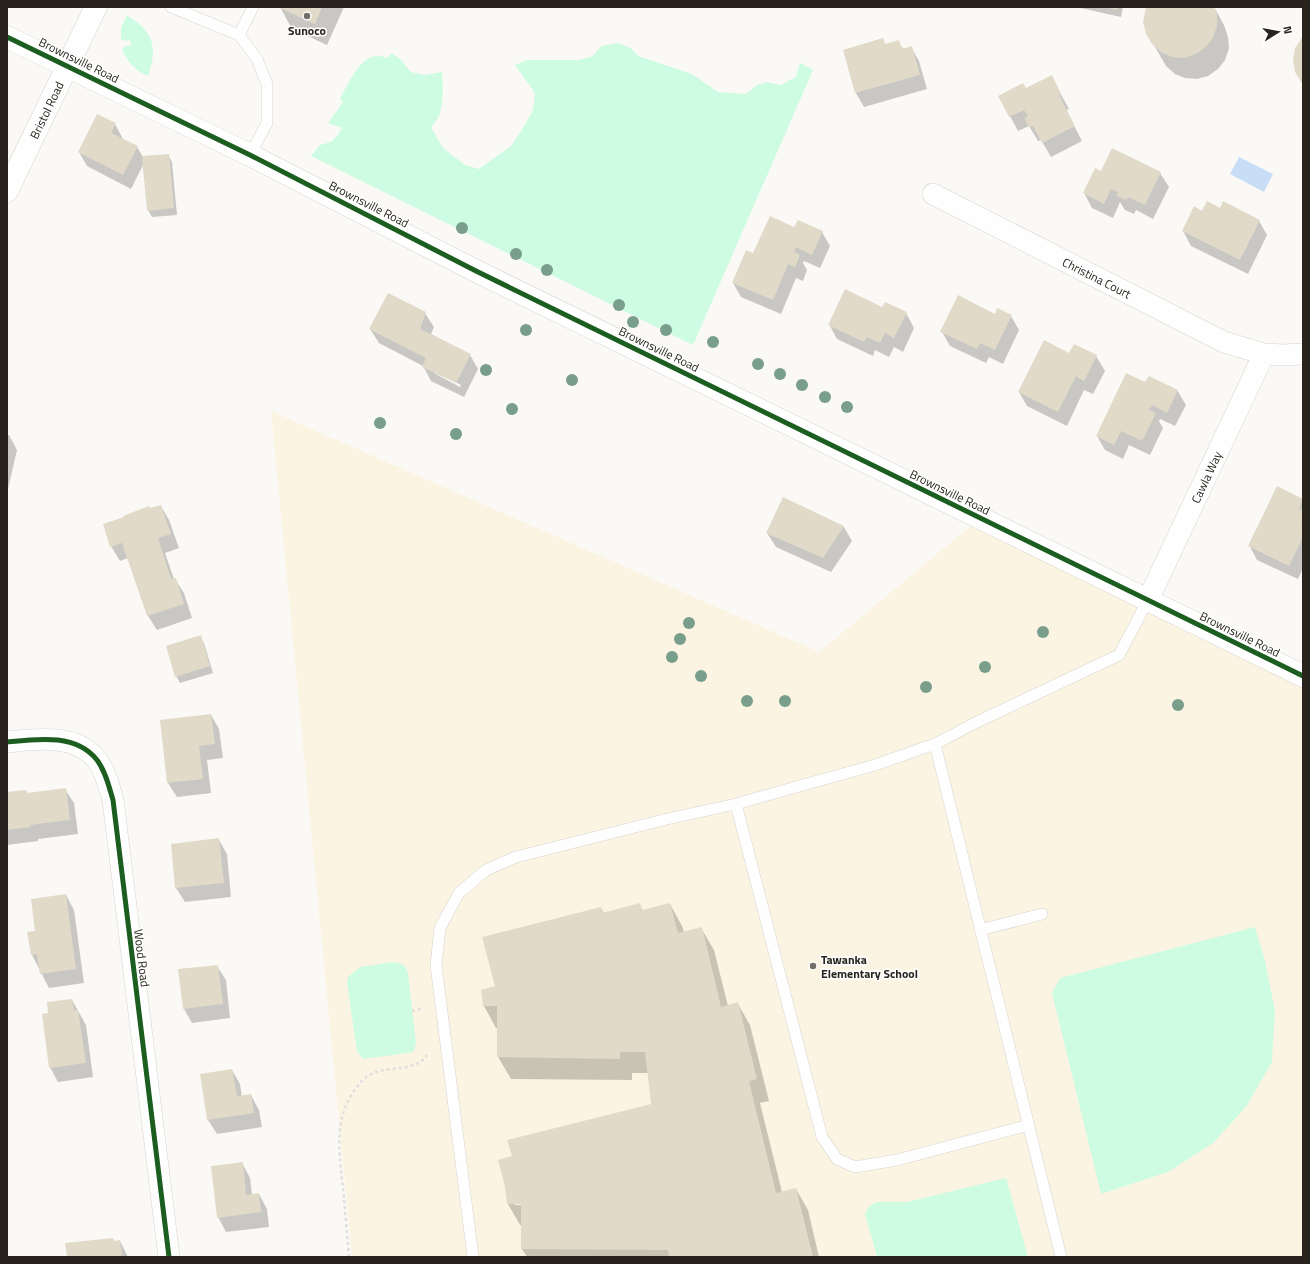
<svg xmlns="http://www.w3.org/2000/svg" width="1310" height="1264" viewBox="0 0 1310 1264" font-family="'Titillium Web',sans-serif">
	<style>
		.built { fill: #fcf4e3 }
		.green { fill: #cefce2 }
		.water { fill: #c7def6 }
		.shadow { fill: #0003; fill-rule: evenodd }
		.building { fill: #e2dac9 }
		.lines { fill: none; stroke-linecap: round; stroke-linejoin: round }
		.service-casing { stroke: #d7d4ce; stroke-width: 12 }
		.minor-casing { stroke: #d7d4ce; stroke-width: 22 }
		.tertiary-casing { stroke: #d7d4ce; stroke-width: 23 }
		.secondary-casing { stroke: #d7d4ce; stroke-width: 23 }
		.path { stroke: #dededc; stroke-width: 2.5; stroke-dasharray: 3 3; stroke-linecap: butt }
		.service { stroke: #fefefe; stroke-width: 11 }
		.minor { stroke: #fefefe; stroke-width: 21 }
		.tertiary { stroke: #fefefe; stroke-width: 22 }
		.secondary { stroke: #fefefe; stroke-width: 22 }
		.cycleway-casing { stroke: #fff; stroke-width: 8 }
		.cycleway { stroke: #1b5e20; stroke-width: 5 }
		.tree { fill: #799e8c }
		.poi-dot { fill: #726f69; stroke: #fff; stroke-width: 1.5 }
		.labels { text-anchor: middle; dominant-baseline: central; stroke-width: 3; stroke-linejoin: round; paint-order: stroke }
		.poi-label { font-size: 12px; font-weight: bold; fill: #28241d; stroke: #fff }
		.street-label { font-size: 12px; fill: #28241d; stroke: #fff }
	</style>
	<rect width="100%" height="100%" fill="#fbf9f5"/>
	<!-- built -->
	<path class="built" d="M271 411 819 652 980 518 1303 675V1257H352Z"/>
	<!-- green -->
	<path class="green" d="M127 15C154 33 158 46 148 76 136 71 127 62 122 49L126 46 131 45 130 40 125 41 121 39V28Z
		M619 43 631 48 638 56 692 74 718 92 746 94 757 85 767 82 781 85 796 77 800 63 813 70 693 345 311 156 320 145 331 142 337 136 342 128 328 123 343 102 340 99C346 87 359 60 372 57 377 55 382 56 387 58L392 53 401 60 411 72 425 75 442 72C443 85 444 103 439 116 437 120 434 123 431 127L443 148 465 165 479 169 511 146 523 128 533 110 535 93 515 65 527 60H579L593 56 601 46Z
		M1255 927 1265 961 1275 1011 1272 1062 1246 1107 1213 1143 1168 1172 1101 1194 1052 993 1060 978Z
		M393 962C402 963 406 965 408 974L416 1043 414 1051 408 1053 363 1059 357 1052 347 983 348 977 360 967Z
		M1006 1178 1028 1257H877L865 1214 869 1206 877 1202H907Z"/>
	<!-- water -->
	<path class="water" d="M1239 157 1273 174 1264 192 1230 174Z"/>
	<!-- shadow -->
	<path class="shadow" d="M280 7H344L327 45 292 29Z
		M1076 7H1123L1121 17Z
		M1148 7H1214L1224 25 1228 37 1229 48 1225 60 1218 69 1208 76 1197 79 1185 78 1175 74 1166 66 1147 33Z
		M882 39 886 45 898 41 903 49 911 47 919 61 927 89 864 107 856 93 844 50Z
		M1051 77 1069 109 1066 110 1082 141 1051 157 1041 140 1038 141 1029 126 1018 131 999 96 1026 90Z
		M115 124 123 139V140L137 147 143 157 168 155 172 162 177 215 152 217 148 210 143 165 131 189 87 166 79 152Z
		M1101 173H1160L1169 187 1153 219 1136 210 1134 214 1125 210 1120 202 1113 218 1092 208 1084 193Z
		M1194 208 1203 212 1220 209 1259 221 1267 235 1248 274 1191 246 1183 231Z
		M795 228 822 232 830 246 820 268 804 261 803 263 807 270 803 281 796 278 781 314 741 297 733 283 754 254Z
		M882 309 906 313 914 328 903 352 894 347 889 357 875 350 873 356 837 339 829 324Z
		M425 313 434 327 431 334 470 355 478 369 464 397 431 381 423 366 379 343 370 329ZM434 371 461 385 460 387 434 373Z
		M995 315 1011 316 1019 330 1003 364 989 357 986 363 950 346 942 332Z
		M1070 354 1096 356 1105 371 1093 394 1084 390 1067 426 1027 406 1019 392Z
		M1146 384 1177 390 1186 405 1175 426 1160 419 1159 421 1163 428 1150 455 1129 445 1123 459 1105 450 1097 436Z
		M7 435H9L17 450 8 489Z
		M1277 488 1303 501V568L1298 579 1257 560 1249 545Z
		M783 498 844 527 852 541 831 572 776 547 767 533Z
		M161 506 169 520 179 548 165 553 174 579H175L184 593 192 618 157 630 148 616 128 558 120 561 111 546 150 509Z
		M200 636 204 643 213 673 180 683 176 676Z
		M211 715 219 729 223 758 207 760 211 793 177 797 168 783Z
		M65 789 74 803 78 834 38 839V841L7 845V793L26 791 28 794Z
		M219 840 227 854 231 897 185 902 176 888Z
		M66 895 74 910 84 983 49 988 32 955 36 931Z
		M670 904 682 926 684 932 701 928 714 950 728 1006 738 1004 750 1025 769 1101 760 1103 782 1192 796 1189 808 1210 819 1257H527L522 1249V1225H520L508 1204 506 1187 513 1157 652 1105 648 1073H632V1080L511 1079 498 1057V1028H496L484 1006 496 987 601 908 604 914 640 905 643 911ZM515 1203H526V1205H515Z
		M217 966 226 980 230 1018 192 1023 184 1009Z
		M72 1000 86 1025 93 1077 58 1082 50 1067 49 1014Z
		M232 1070 240 1084 242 1097 251 1095 259 1110 262 1127 217 1134 208 1120 201 1075Z
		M242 1163 250 1178 252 1195 259 1194 267 1209 269 1227 226 1232 218 1217Z
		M113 1239 115 1242 120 1241 128 1257H68Z"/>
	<!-- building -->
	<path class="building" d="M278 7H322L315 24Z
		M1104 7H1118L1117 10Z
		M1146 7H1214L1217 14V26L1213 38 1206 47 1196 54 1184 58 1172 57 1161 52 1152 44 1146 34 1143 22Z
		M1303 36V85L1295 72 1293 60 1295 48Z
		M883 38 885 44 899 40 902 49 912 46 920 75 855 93 843 50Z
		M1052 75 1061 94 1059 95 1075 126 1042 143 1033 126 1029 127 1024 118 1028 116 1024 110 1009 117 998 96 1023 83 1026 88Z
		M97 114 116 123 111 133 138 146 123 175 78 152Z
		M1112 148 1161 172 1145 205 1128 197 1126 200 1116 196 1118 192 1111 189 1104 204 1083 193 1095 168 1101 171Z
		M169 154 174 208 147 211 142 156Z
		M1207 201 1220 208 1223 201 1260 220 1240 260 1182 231 1194 206 1202 211Z
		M770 216 794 227 798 220 823 231 812 255 796 247 794 252 800 255 795 267 788 264 773 300 732 283 746 250 753 253Z
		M845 289 882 307 885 302 907 312 894 338 885 333 880 343 867 337 864 342 828 325Z
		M388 293 426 312 420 329 471 354 456 383 422 367 426 358 369 329Z
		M958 295 995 314 997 308 1012 315 995 350 980 343 977 349 940 332Z
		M1044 340 1069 353 1074 344 1097 355 1084 381 1076 376 1058 412 1018 392Z
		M1126 373 1145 382 1149 376 1178 390 1167 413 1152 405 1149 410 1156 413 1142 441 1121 431 1114 445 1096 436Z
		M1277 486 1303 499 1299 509 1303 511V522L1301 526 1303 527V537L1289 566 1248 546Z
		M783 497 844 526 823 558 766 533Z
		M161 505 171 534 158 538 171 579 176 578 184 604 147 616 122 543 110 547 103 524 124 517 123 516 149 506 150 508Z
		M201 635 210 666 175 677 166 646Z
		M211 714 215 744 199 746 203 779 167 783 160 720Z
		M66 788 70 820 30 825V827L7 830V792L26 790 27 793Z
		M219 838 224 883 175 888 171 844Z
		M66 894 76 969 40 974 37 954 31 955 27 932 35 931 31 899Z
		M640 903 642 910 670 903 678 933 702 927 721 1007 738 1002 757 1079 749 1081 776 1193 796 1188 813 1257H669L668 1250 521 1249V1204H507L505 1187 498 1160 512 1156 507 1140 651 1104 645 1052H620V1059L497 1057V1006H483L481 990 495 986 482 937 601 907 602 913Z
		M218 965 223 1004 183 1009 178 969Z
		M72 999 74 1010H78L86 1063 49 1068 42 1014 48 1013 47 1002Z
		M232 1069 237 1096 251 1094 254 1113 207 1120 200 1074Z
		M243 1162 246 1195 259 1193 261 1212 217 1218 211 1166Z
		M113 1238 114 1241 120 1240 122 1255 116 1257H67L65 1243Z"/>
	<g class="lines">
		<defs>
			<path id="service" d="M171 7 239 35 257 59 267 84V123L250 155
				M239 35 253 7
				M935 744 1061 1257
				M736 804 822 1137 837 1159 855 1167 897 1160 1029 1125
				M980 930 1042 914
				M473 1257 436 965 440 928 459 893 486 870 516 857 667 819 736 804 803 785 872 766 935 744 977 722 1119 655 1148 600"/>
			<g id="minor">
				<path id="s1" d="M933 194 1224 342 1264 354 1283 355 1303 354"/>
				<path id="s2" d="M1148 600 1264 354"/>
				<path d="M7 742C36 739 76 733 97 760 106 772 109 787 113 800L169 1257"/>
			</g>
			<path id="tertiary" d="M7 37 250 155 476 271 1303 676"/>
			<g id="secondary">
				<path id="s3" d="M7 191 96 7"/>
			</g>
		</defs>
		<!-- service casing -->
		<use href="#service" class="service-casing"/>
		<!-- minor casing -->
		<use href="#minor" class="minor-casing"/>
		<!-- tertiary casing -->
		<use href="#tertiary" class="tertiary-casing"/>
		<!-- secondary casing -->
		<use href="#secondary" class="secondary-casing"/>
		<!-- path -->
		<path class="path" d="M412 1011 421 1009
			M349 1257C347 1234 345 1210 343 1187 340 1164 337 1140 342 1117 346 1102 358 1080 373 1073 390 1066 416 1072 427 1055"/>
		<!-- service -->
		<use href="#service" class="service"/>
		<!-- minor -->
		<use href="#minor" class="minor"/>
		<!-- tertiary -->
		<use href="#tertiary" class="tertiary"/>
		<!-- secondary -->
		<use href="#secondary" class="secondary"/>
		<defs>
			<path id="cycleway" d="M7 37 250 155 476 271 1303 676
				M7 742C36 739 76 733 97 760 106 772 109 787 113 800L169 1257"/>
		</defs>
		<!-- cycleway casing -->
		<use href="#cycleway" class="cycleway-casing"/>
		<!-- cycleway -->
		<use href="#cycleway" class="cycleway"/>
	</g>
	<!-- trees -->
	<g class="tree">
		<circle cx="462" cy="228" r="6"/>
		<circle cx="516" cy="254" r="6"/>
		<circle cx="547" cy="270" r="6"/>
		<circle cx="619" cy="305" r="6"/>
		<circle cx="633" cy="322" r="6"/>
		<circle cx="526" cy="330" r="6"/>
		<circle cx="666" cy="330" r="6"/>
		<circle cx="713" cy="342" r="6"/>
		<circle cx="758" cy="364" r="6"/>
		<circle cx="486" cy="370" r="6"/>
		<circle cx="780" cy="374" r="6"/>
		<circle cx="572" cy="380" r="6"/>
		<circle cx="802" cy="385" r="6"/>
		<circle cx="825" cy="397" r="6"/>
		<circle cx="847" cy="407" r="6"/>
		<circle cx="512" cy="409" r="6"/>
		<circle cx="380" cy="423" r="6"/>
		<circle cx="456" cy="434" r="6"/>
		<circle cx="689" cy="623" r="6"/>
		<circle cx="1043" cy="632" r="6"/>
		<circle cx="680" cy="639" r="6"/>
		<circle cx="672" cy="657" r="6"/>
		<circle cx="985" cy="667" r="6"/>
		<circle cx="701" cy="676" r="6"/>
		<circle cx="926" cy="687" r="6"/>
		<circle cx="747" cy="701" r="6"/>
		<circle cx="785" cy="701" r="6"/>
		<circle cx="1178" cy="705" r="6"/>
	</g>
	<!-- markers -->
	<g class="poi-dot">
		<circle cx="307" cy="16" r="4"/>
		<circle cx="813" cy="966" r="4"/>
	</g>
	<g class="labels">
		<!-- poi labels -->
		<g class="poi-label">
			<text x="307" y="30">Sunoco</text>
			<text x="821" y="959" text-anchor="start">Tawanka<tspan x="821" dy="14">Elementary School</tspan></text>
		</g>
		<!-- street labels -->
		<g class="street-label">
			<text transform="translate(79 60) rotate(26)">Brownsville Road</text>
			<text stroke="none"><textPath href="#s3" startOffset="90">Bristol Road</textPath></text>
			<text transform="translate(369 204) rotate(27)">Brownsville Road</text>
			<text stroke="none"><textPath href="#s1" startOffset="184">Christina Court</textPath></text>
			<text transform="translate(659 349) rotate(26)">Brownsville Road</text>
			<text stroke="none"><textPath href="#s2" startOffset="136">Cawla Way</textPath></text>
			<text transform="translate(950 492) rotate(26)">Brownsville Road</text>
			<text transform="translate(1240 634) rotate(26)">Brownsville Road</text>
			<text transform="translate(142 958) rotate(83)">Wood Road</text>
		</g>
	</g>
	<!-- border -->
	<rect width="1310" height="1264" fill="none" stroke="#28241d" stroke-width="16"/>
	<!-- north arrow -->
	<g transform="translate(1278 32) rotate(79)" stroke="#ffffff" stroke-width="3" paint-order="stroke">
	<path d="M0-3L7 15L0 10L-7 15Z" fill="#28241d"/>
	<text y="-6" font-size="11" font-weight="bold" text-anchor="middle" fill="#28241d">N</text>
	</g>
</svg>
